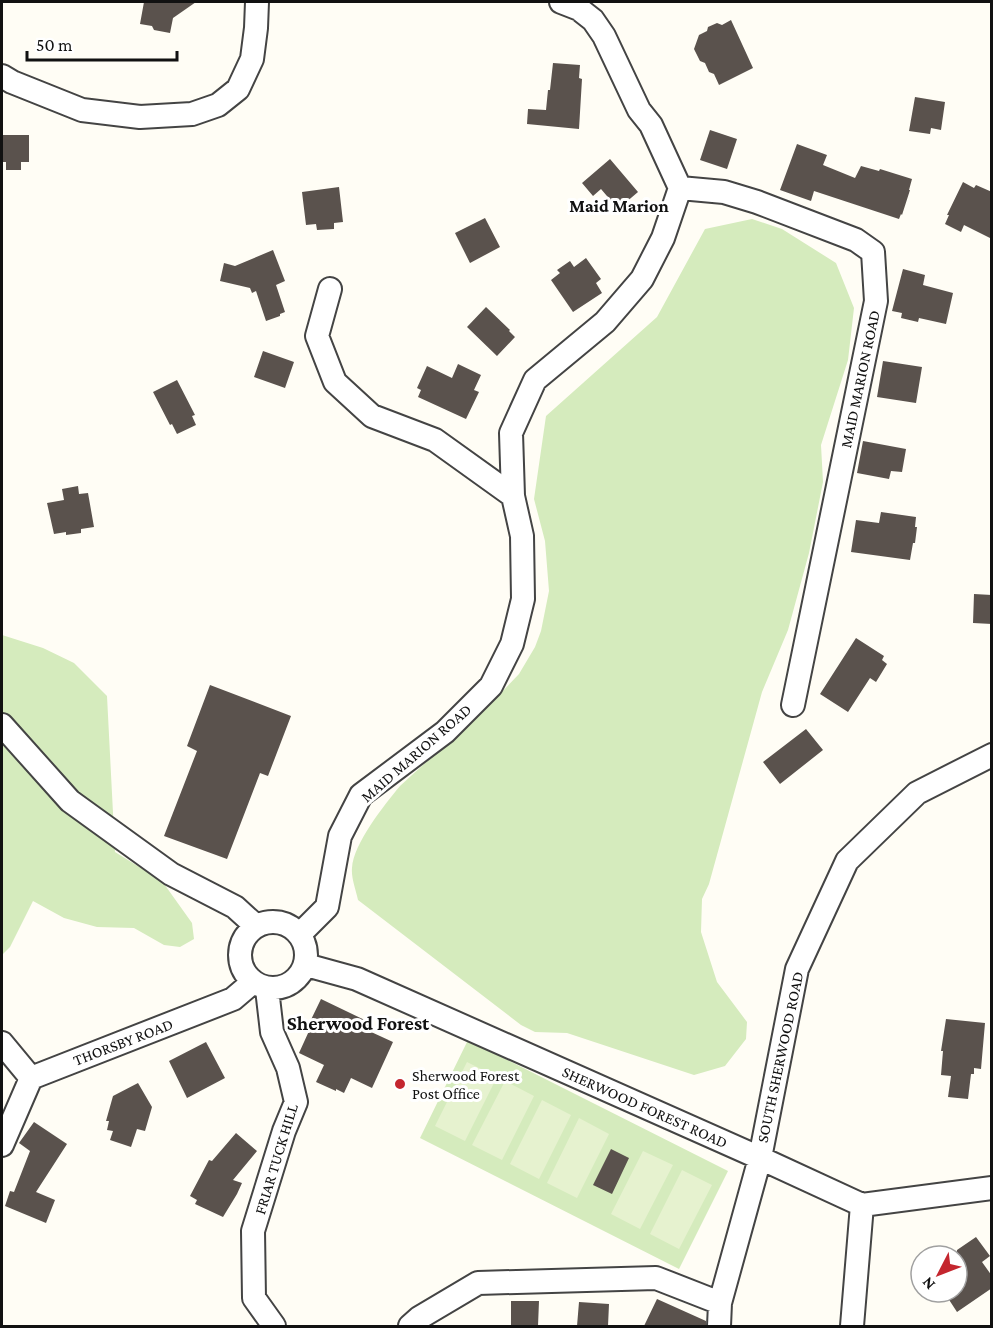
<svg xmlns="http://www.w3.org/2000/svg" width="993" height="1328" viewBox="0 0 993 1328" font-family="'Crimson Pro',serif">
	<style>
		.green { fill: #d5ebbd }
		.pitch { fill: #e6f2cf }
		.building { fill: #5a524d }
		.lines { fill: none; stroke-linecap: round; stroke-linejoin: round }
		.minor-casing { stroke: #444; stroke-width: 26 }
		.minor { stroke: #fff; stroke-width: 22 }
		.poi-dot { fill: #c4262e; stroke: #fff; stroke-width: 2 }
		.labels { text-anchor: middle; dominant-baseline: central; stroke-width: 6; stroke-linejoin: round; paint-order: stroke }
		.street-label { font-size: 16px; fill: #111; stroke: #fff }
		.poi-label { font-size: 16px; fill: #111; stroke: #fff; text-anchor: start }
		.neighbourhood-label { font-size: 18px; font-weight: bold; fill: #111; stroke: #fff }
		.quarter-label { font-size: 20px; font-weight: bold; fill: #111; stroke: #fff }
	</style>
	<rect width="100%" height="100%" fill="#fffdf5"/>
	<!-- green -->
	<path class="green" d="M752 219 782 229 836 263 854 308 848 360 821 445 823 482 809 553 788 630 762 692 709 884 702 899 701 932 717 982 747 1022 746 1039 725 1066 694 1075 567 1033 535 1032 521 1025 358 900C356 890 351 878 352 868 353 844 385 804 400 786L496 698 519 674 535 647 541 631 549 591 545 541 534 499 546 416 657 317 705 229Z
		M2 635 43 648 74 663 107 696 115 852 162 881 192 923 194 939 180 947 164 945 134 928 97 927 64 918 33 901 10 947 2 955Z
		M468 1040 728 1171 679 1269 420 1138Z"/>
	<!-- pitch -->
	<path class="pitch" d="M467 1062 497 1077 465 1141 435 1126Z
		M505 1081 534 1096 502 1160 472 1145Z
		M542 1100 571 1115 539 1179 510 1164Z
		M579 1118 609 1134 577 1198 547 1183Z
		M643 1151 673 1165 640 1229 611 1214Z
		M682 1170 712 1185 679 1249 650 1234Z"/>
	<!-- building -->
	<path class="building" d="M144 2H196L173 18 170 33 154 30 152 26 140 24Z
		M731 20 753 68 719 85 714 74 709 72 705 63 700 61 694 49 699 35 707 31 708 27 717 23 722 25Z
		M553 63 580 65 579 78 582 79 579 129 527 124 528 109 546 110 548 90H550Z
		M915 97 945 102 941 130 931 128 930 134 909 131Z
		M710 130 737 139 727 169 700 160Z
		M2 135H29V162H21V170H6V162H2Z
		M797 144 827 155 823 165 855 178 861 166 879 171 880 169 912 179 909 190H910L902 215 901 214 899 219 814 191 811 201 780 190Z
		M610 159 638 192 618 209 601 189 593 196 582 183Z
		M963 182 974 188 976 185 992 192V239L964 225 961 232 945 224 949 215H947Z
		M339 187 343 222 334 223V229L317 230 316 224 306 225 302 192Z
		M485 218 500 247 470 263 455 233Z
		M273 250 285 281 276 285 285 312 280 314V316L266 321 256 291 252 293 250 288 220 281 224 263 235 266Z
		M586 258 601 279 596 283 602 293 573 312 551 280 560 273 557 270 570 261 574 267Z
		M903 269 925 275 923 285 953 293 946 324 919 318 918 322 901 318 902 313 892 311Z
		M486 307 510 330 509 331 515 337 497 356 467 327Z
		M263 351 294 362 285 388 254 377Z
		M883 361 922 367 916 403 877 397Z
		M458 364 481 375 474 390 479 392 466 419 418 397 421 390 417 388 427 366 452 378Z
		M177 380 195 415 192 416 196 425 177 434 172 424 170 425 153 392Z
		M863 441 906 449 902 472 891 471 889 479 857 473Z
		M78 486 79 494 88 493 94 527 81 529V533L66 535V532L54 534 47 503 64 500 62 489Z
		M881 512 916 517 915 527H917L915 543H913L910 560 851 552 856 520 879 523Z
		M974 594 992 595V624L973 623Z
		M856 638 884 656 882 660 887 664 876 682 870 678 848 712 820 694Z
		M210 685 291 716 268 776 260 773 227 859 164 836 197 751 187 746Z
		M806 729 823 750 780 784 763 762Z
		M321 999 373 1024 369 1031 393 1042 372 1088 351 1078 344 1093 336 1089V1091L316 1082 324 1065 299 1053 309 1031 306 1030Z
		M946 1019 985 1023 981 1069 974 1068V1074H971L968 1099 948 1097 951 1076 941 1075 943 1051H941Z
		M206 1042 225 1078 187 1098 169 1061Z
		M138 1083 152 1107 145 1131 137 1129 131 1147 110 1140 113 1131 107 1130 109 1121H106L113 1096Z
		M34 1122 67 1144 36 1192 55 1200 46 1223 5 1206 10 1191 14 1192 30 1151 19 1143Z
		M236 1133 257 1151 233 1180 242 1183 237 1194 223 1217 195 1204 197 1200 190 1196 209 1160 212 1161Z
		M611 1149 629 1158 612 1194 593 1185Z
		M976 1237 990 1256 982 1262 992 1276V1288L957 1312 944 1292H957V1250Z
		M657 1299 706 1321V1326H644Z
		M511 1301H539L538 1326H511Z
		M579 1302 609 1304 608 1326H577Z"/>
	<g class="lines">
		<defs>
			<path id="minor" d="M2 76 12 82 82 110 140 117 192 114 218 105 238 89 252 59 256 28 257 2
				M680 188 724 192 757 202 856 240 873 252 876 301 793 705
				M330 289 317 336 335 382 372 416 435 440 513 496
				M2 725 70 801 171 874 235 907 256 926
				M240 955a33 33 0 1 1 66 0a33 33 0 1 1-66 0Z
				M300 934 327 907 340 836 361 795 445 732 491 686 512 644 523 599 522 536 513 496 511 433 535 380 605 322 642 279 663 238 680 188 651 125 639 110 604 36 593 20 579 9 561 2
				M306 965 357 979 760 1158 862 1205 992 1188
				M267 989 272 1032 288 1068 296 1102 284 1131 253 1231 254 1298 274 1326
				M2 1043 31 1078
				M31 1078 233 999 253 982
				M2 1145 31 1078
				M410 1326 419 1318 478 1283 656 1278 720 1303
				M719 1326 720 1303 760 1158 797 969 847 861 917 793 992 755
				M852 1326 862 1205"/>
		</defs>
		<!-- minor casing -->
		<use href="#minor" class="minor-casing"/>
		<!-- minor -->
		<use href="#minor" class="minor"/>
	</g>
	<!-- markers -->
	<circle class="poi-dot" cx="400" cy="1084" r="6"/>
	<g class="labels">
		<!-- street labels -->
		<g class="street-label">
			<text transform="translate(860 379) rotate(-78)">MAID MARION ROAD</text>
			<text transform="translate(416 753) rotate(-41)">MAID MARION ROAD</text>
			<text transform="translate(123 1042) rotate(-21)">THORSBY ROAD</text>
			<text transform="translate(780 1057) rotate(-78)">SOUTH SHERWOOD ROAD</text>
			<text transform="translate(645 1107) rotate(24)">SHERWOOD FOREST ROAD</text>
			<text transform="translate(276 1159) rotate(-73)">FRIAR TUCK HILL</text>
		</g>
		<!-- poi labels -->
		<g class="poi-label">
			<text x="412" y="1075">Sherwood Forest<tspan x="412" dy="18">Post Office</tspan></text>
		</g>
		<!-- neighbourhood labels -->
		<g class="neighbourhood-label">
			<text x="619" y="206">Maid Marion</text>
		</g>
		<!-- quarter labels -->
		<g class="quarter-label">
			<text x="358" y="1023">Sherwood Forest</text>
		</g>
	</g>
	<!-- border -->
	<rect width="993" height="1328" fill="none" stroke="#111111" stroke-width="6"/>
	<!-- north arrow -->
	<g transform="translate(939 1274) rotate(228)"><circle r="28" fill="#ffffff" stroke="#a0a0a0" stroke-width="1.5"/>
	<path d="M0-4.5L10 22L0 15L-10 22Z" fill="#c4262e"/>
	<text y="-9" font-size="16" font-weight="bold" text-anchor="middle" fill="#111111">N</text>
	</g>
	<!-- scale -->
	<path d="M27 51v9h150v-9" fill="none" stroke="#111111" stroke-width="3"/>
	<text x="36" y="51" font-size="18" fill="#111111" stroke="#ffffff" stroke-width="4.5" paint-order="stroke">50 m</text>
</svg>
